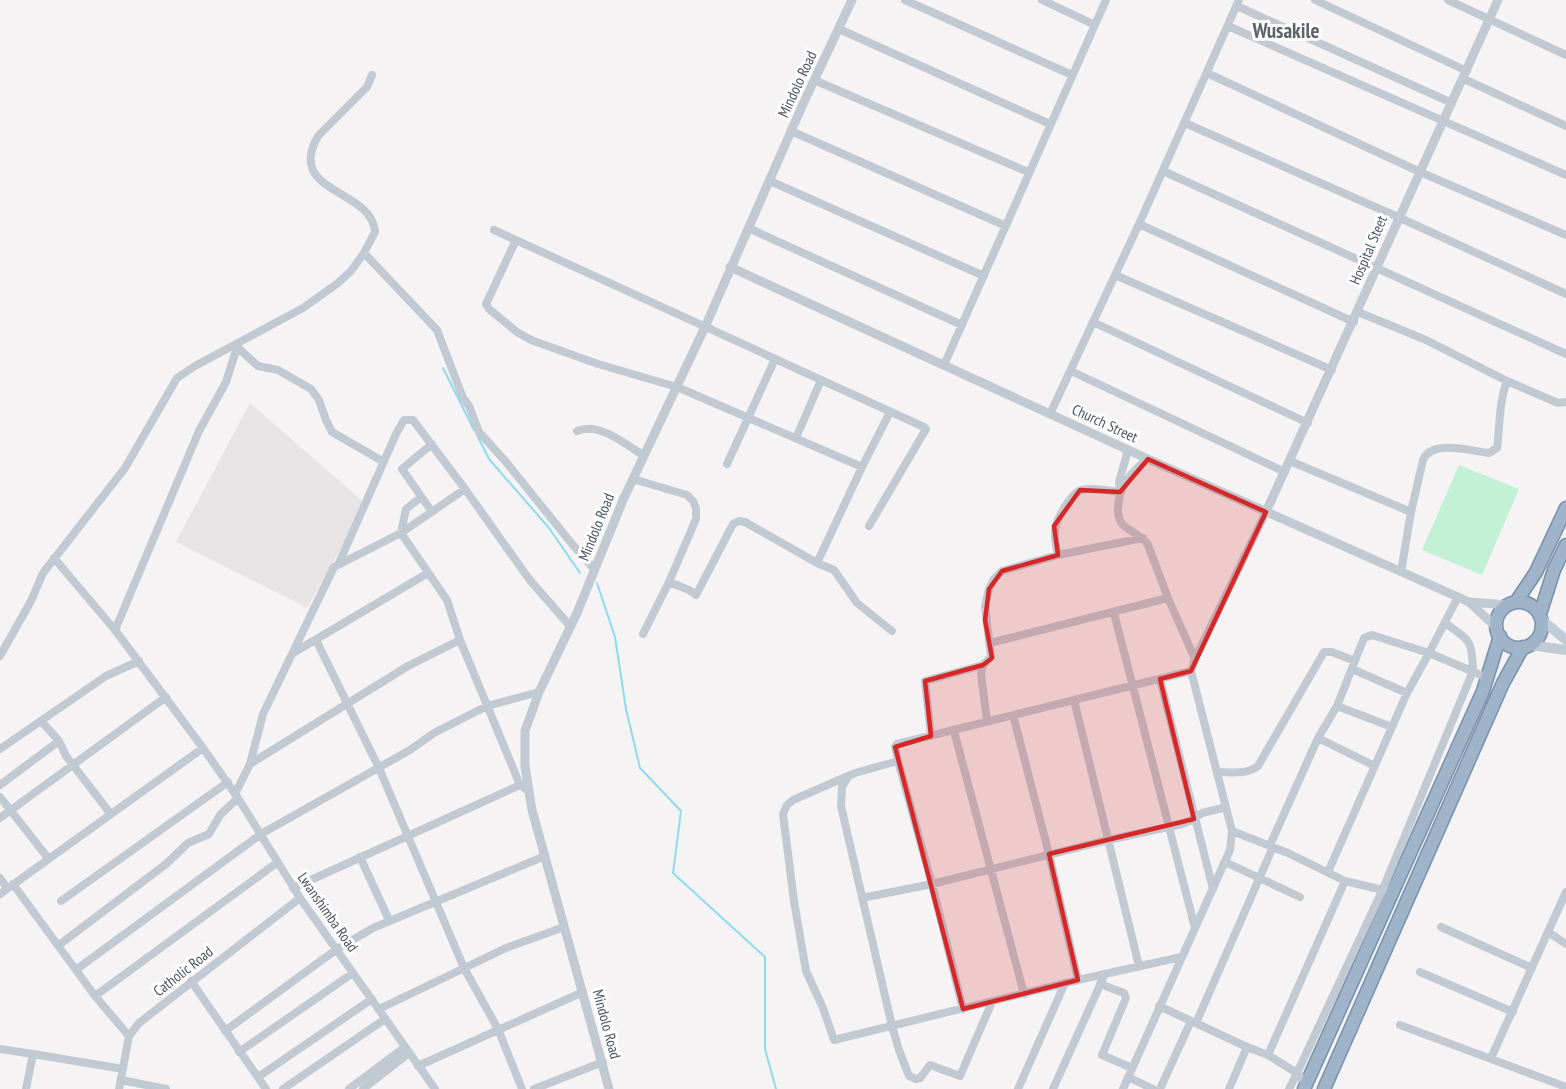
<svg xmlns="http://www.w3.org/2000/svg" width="1566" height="1089" viewBox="0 0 1566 1089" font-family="'PT Sans Narrow',sans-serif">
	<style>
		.education { fill: #e6e4e5 }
		.green { fill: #c3f1d5 }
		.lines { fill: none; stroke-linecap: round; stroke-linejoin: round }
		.stream { stroke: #90daee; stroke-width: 2 }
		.trunk-casing { stroke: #7690ad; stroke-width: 15 }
		.minor { stroke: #c1cad2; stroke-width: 8 }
		.tertiary { stroke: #c1cad2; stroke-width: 9 }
		.secondary { stroke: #c1cbd6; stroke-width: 10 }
		.trunk { stroke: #9fb4c9; stroke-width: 12 }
		.marked { fill: #d62828; fill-opacity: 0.2; stroke: #d62828; stroke-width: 4.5; stroke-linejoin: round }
		.labels { text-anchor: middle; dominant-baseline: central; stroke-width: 6; stroke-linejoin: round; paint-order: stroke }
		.street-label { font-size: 15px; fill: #4a5661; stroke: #fff }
		.district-label { font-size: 21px; font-weight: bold; fill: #5f6368; stroke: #fff }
	</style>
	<rect width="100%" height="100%" fill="#f5f3f3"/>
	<!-- education -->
	<path class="education" d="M250 403 366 504 307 608 176 542Z"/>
	<!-- green -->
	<path class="green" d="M1459 465 1519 489 1482 575 1422 550Z"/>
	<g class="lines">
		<!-- stream -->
		<path class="stream" d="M443 368 474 430
			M477 435 489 459 549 528 580 573
			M597 583 615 637 626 709 640 768 681 811 673 873 765 957V1049L776 1089"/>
		<defs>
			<path id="trunk" d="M1516 602 1536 572 1566 508
				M1496 625a23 23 0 1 1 46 0a23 23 0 1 1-46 0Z
				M1540 614 1554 570 1566 545
				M1304 1089 1483 691 1500 636
				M1324 1089 1503 683 1523 647"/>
		</defs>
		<!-- trunk casing -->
		<use href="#trunk" class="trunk-casing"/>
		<!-- minor -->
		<path class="minor" d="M905 0 1072 75
			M1042 0 1095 25
			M1315 0 1467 71
			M1448 0 1566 55
			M1237 6 1452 103
			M1228 26 1566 175
			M839 29 1050 124
			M1207 73 1420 172 1566 235
			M1464 79 1566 126
			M814 80 1028 172
			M1185 123 1398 217 1566 294
			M791 131 1006 226
			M1163 171 1566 354
			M770 181 984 276
			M1139 224 1354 322
			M748 228 962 325
			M494 230 924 427 926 429 869 526
			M516 240 486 304 489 309 517 332 531 340 598 364 677 387 862 467 890 412
			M364 253 437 330 463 398 469 406 479 432 506 462 572 544 595 570
			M1115 275 1332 370
			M1093 322 1308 423
			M237 347 258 366 278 370 311 389 319 400 326 420 332 432 384 462
			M944 365 1106 0
			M1071 371 1285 472
			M1507 381 1558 403 1566 402
			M1050 414 1139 224 1239 0
			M577 431C598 421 627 445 644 456
			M796 438 821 380
			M432 444 402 469 432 512
			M1148 459C1130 473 1118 487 1118 510 1118 516 1119 520 1122 524 1130 532 1142 535 1148 545L1168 598 1195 659
			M1290 461 1411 512 1423 460C1432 439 1471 451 1489 453L1497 448C1500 425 1499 402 1507 381L1426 340 1358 312
			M727 464 775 359
			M862 467 817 563 834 570 857 603 892 631
			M633 479 687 495 693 501 696 508V519L669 582 643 634
			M1120 491 1119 482 1128 450
			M421 497 406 509 401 533 447 600 460 640 520 785 527 790
			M1058 555C1052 531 1054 523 1068 502 1072 497 1076 491 1082 490 1093 487 1109 491 1120 492
			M54 558 115 630 203 748 238 798 300 898 435 1089
			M339 563 396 434 404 420H413L465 489
			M1401 572 1411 512
			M669 582 689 590 696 595 733 524 739 521 745 522 817 563
			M1458 597 1429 653 1488 678
			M1114 613 1195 928
			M115 630 199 431 226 382 238 344
			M316 640 379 768 464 968 498 1029 522 1089
			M990 643 1168 598
			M293 653 428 573
			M0 656 31 601 43 573 125 468 177 378 195 366 303 308 338 283 351 271 364 253 375 232C372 188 285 194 318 136L367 87 372 75
			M1352 669 1407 693
			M1160 679 1213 889
			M1074 700 1139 966
			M1337 706 1392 727
			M1013 715 1049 854 1078 980
			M987 721 981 674 983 665 991 657 985 606 989 589 994 579 1002 571 1058 555 1143 538
			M42 722 59 741 66 756 110 813
			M954 731 1024 994
			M931 736 925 681 983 665
			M1318 738 1375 766
			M0 749 106 676 139 661
			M898 761 932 884 963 1009
			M250 764 408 666 460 640
			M1217 772C1231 772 1247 775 1258 766L1324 652H1332L1355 661
			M848 777 842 787 841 806 892 1026 899 1050 909 1076 916 1079 920 1078 930 1065 960 1076 992 1002
			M0 785 59 741
			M235 794 250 764 263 714 334 567 401 533 465 489 529 579 570 626
			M0 797 48 858
			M0 818 166 697
			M1232 831 1288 853 1345 881 1268 1055 1247 1047
			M1270 845 1318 738 1337 706 1364 638 1372 635 1429 653 1407 693 1328 872
			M360 857 389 920
			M1225 862 1300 897
			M0 878 7 888
			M1345 881 1387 891
			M13 884 95 996 129 1036
			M293 888 520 785
			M0 894 203 748
			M862 898 932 884 1108 840 1182 824 1192 820 1202 813 1226 807
			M61 901 228 782
			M1441 927 1532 968
			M1548 932 1566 944
			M59 945 166 864 188 843 209 834 220 815 238 798
			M1181 957 1078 980 834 1040 823 1008 806 971 794 901 783 814 787 805 793 800 855 773 898 761 895 747 897 744 1191 671
			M77 969 261 834 410 750 434 733 487 706 539 692
			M1420 972 1513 1012
			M191 981 266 1089
			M1100 984 1124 993 1126 998 1102 1055 1132 1068
			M95 996 278 862
			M1159 1006 1247 1047 1229 1089
			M379 1009 506 948 564 927
			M1196 1023 1273 847
			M1400 1025 1566 1087
			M225 1031 337 949 373 928 545 856
			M0 1049 33 1054 26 1089
			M239 1052 353 973
			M33 1054 123 1069
			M1268 1055 1297 1073 1289 1089
			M1491 1058 1566 892
			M418 1066 583 992
			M258 1077 372 999
			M1128 1077 1153 1089
			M121 1080 166 1089
			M1307 1084 1297 1073 1382 891 1473 671C1472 639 1470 641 1445 623
			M119 1089 129 1036 139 1023 300 898
			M283 1089 385 1019
			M349 1089 405 1047
			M363 1089 409 1053
			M534 1089 603 1062
			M1018 1089 1065 983
			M1053 1089 1105 974
			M1123 1089 1230 850 1232 831 1191 671 1195 659 1266 512
			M1160 1089 1191 1021"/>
		<!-- tertiary -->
		<path class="tertiary" d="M730 267 1148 459 1458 597 1469 602 1508 605
			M1266 512 1498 0
			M1469 602 1497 628
			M609 1089 532 810 525 766V731L539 692 577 613 623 500 705 327 803 104 852 0"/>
		<!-- secondary -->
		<path class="secondary" d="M1542 620 1566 640
			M1530 645 1566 650"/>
		<!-- trunk -->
		<use href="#trunk" class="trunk"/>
	</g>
	<!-- marked area -->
	<path class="marked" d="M1148 459 1266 512 1191 671 1160 679 1194 819 1049 854 1078 980 963 1009 895 747 931 736 925 681 983 665 992 658 985 620 989 589 1002 571 1058 555 1054 526 1080 490 1120 492Z"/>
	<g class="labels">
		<!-- street labels -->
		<g class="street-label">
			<text transform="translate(797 84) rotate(-65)">Mindolo Road</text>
			<text transform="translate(1368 250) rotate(-67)">Hospital Steet</text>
			<text transform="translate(1105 423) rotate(25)">Church Street</text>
			<text transform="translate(596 527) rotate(-68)">Mindolo Road</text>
			<text transform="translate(328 912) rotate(55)">Lwanshimba Road</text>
			<text transform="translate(183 971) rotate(-38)">Catholic Road</text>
			<text transform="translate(607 1024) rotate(75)">Mindolo Road</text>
		</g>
		<!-- district labels -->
		<g class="district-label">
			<text x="1286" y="30">Wusakile</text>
		</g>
	</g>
</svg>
